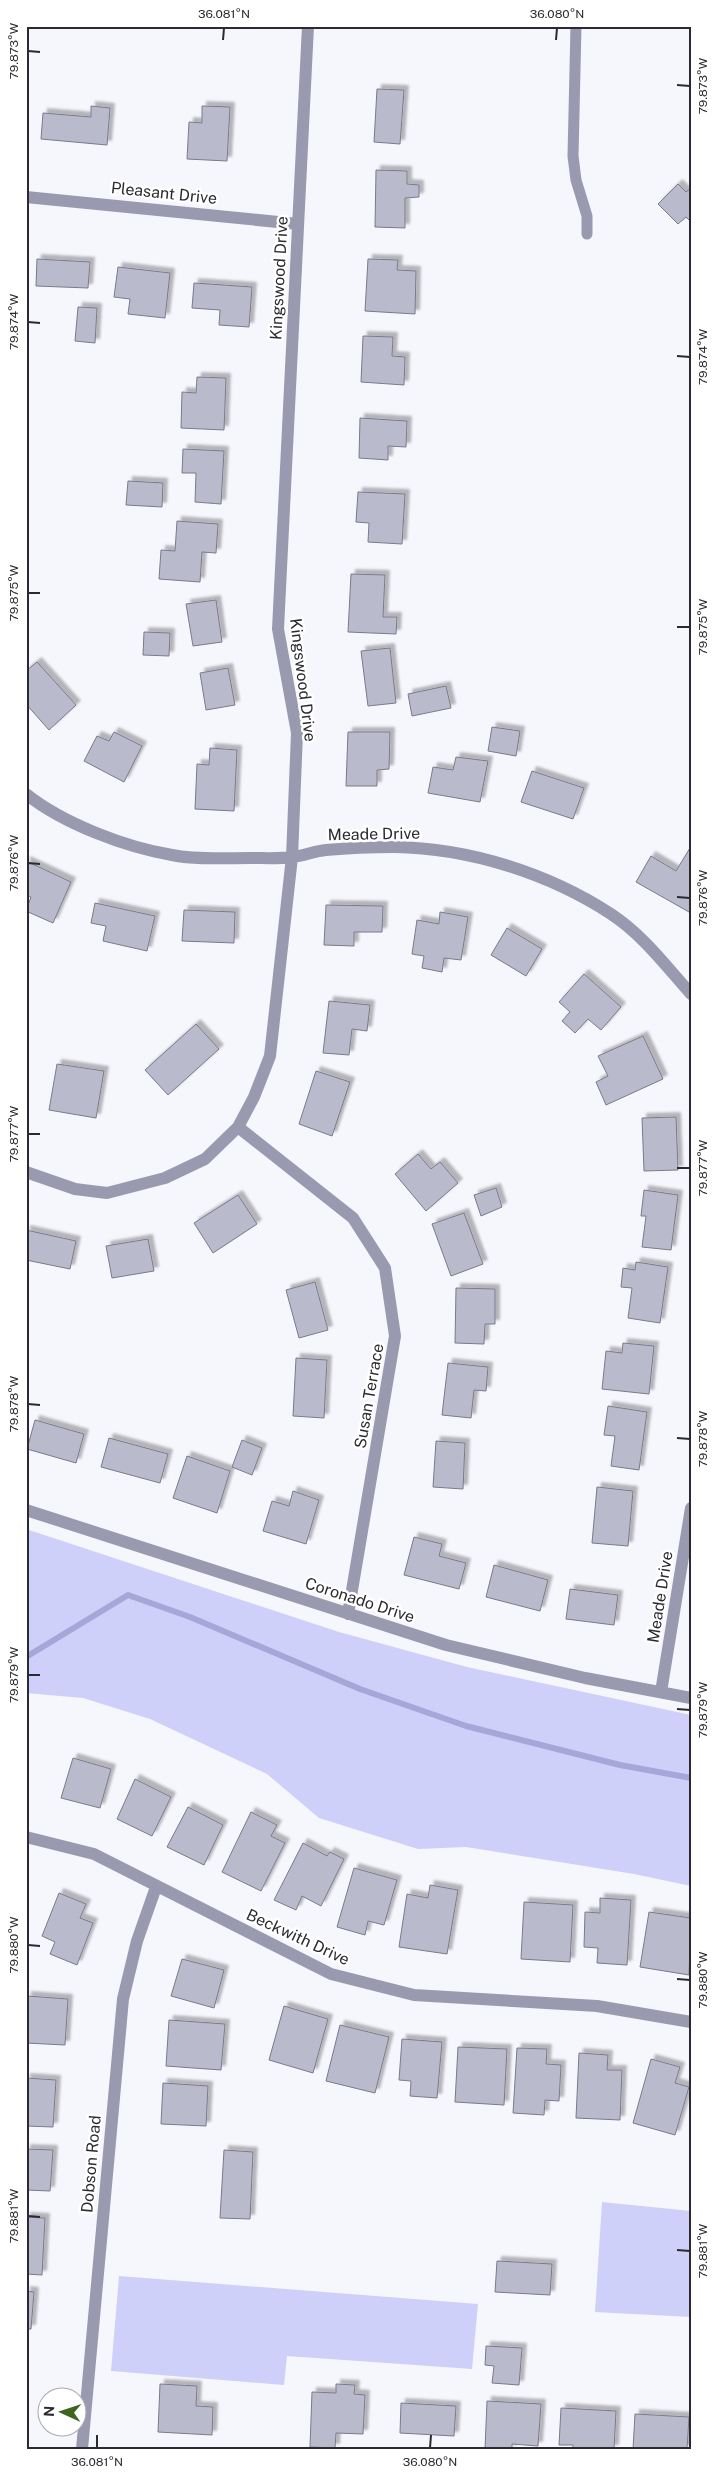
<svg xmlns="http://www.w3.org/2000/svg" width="717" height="2475" viewBox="0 0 717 2475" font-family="'Public Sans',sans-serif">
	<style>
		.green { fill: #ced0f9 }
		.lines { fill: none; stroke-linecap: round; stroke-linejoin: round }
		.stream { stroke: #a5a7d8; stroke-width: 6 }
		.building { fill: #b9bacb; stroke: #7a7a89; filter: url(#shadow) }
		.lane { stroke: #999ab0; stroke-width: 11 }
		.street { stroke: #999ab0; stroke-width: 12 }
		.ticks { fill: none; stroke: #2a2a30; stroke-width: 2 }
		.labels { text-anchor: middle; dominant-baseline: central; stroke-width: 5; stroke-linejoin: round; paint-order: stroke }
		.street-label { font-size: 16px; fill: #2a2a30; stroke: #fff }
		.neatline { fill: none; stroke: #2a2a30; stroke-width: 2 }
		.ticks-label { font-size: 12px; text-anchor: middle; fill: #2a2a30 }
	</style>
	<defs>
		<filter id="shadow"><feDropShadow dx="4.5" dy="-4.5" stdDeviation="1" flood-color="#0004"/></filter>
	</defs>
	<rect width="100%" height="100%" fill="#f6f6fd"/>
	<!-- green -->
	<path class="green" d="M26 1529 339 1632 467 1667 691 1715V1886L634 1874 466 1847 418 1849 319 1818 267 1774 150 1719 83 1698 26 1693Z
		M602 2202 691 2211V2317L595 2312Z
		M119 2276 478 2304 472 2369 287 2356 284 2385 111 2371Z"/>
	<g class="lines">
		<!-- stream -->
		<path class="stream" d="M26 1657 128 1595 190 1617 360 1689 466 1726 620 1765 691 1778"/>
	</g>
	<!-- building -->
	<path class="building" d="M377 89 404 90 400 144 374 142Z
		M91 106 110 108 107 145 41 139 43 113 91 117Z
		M202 106 230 107 227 161 187 159 189 122 202 123Z
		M376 170 407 171V184L419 185V197L405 198V228L375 227Z
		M678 184 686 192 691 188V222L686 217 678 224 658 204Z
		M37 259 90 262 88 288 36 286Z
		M368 259 398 260 397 270 416 271 415 314 365 311Z
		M118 267 170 273 165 318 128 314 130 299 114 297Z
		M194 283 252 287 249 327 219 325 220 310 192 308Z
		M78 307 97 308 95 343 75 341Z
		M363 336 393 337 392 356 405 357 404 385 361 382Z
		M197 377 226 378 224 430 181 428 182 392 196 393Z
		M360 418 407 421 406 447 388 446V460L359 458Z
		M183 449 224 451 221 504 195 502 196 473H182Z
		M128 481 163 483 162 507 126 505Z
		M358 492 405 494 402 544 368 542 369 523 356 522Z
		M177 521 218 524 216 553 202 552 200 582 159 579 161 550 175 551Z
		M351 574 385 575 383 617H397L396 634 348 632Z
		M216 600 222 642 193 646 186 604Z
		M144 632 170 633 169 656 143 655Z
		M390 648 396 703 368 706 361 651Z
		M37 662 76 705 49 730 26 704V671Z
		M228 668 235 705 206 710 200 673Z
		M446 686 451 708 412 716 408 694Z
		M492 727 520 731 516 756 488 751Z
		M114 732 142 746 124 782 84 761 97 736 109 741Z
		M348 732H390L389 769 377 770V786H346Z
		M210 748 237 750 234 811 195 809 197 764 209 765Z
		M456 757 488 761 480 802 428 793 433 767 453 770Z
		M532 771 584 788 573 819 521 802Z
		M690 848 691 908 689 912 636 882 651 856 676 871Z
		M26 861 71 882 53 923 26 911 31 897 26 895Z
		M95 903 155 916 147 951 103 941 106 926 91 923Z
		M326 905 383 906 382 932H354V946L324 945Z
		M184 910 235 912 234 943 182 941Z
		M440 912 468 917 461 960 444 958 442 972 422 968 424 956 412 954 417 920 439 924Z
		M507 928 542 949 526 976 491 955Z
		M584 974 621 1007 601 1030 588 1019 575 1033 562 1021 570 1012 559 1002Z
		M329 1001 370 1005 367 1031 352 1029 349 1055 323 1053Z
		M196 1024 219 1049 168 1095 145 1070Z
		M643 1036 663 1079 606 1105 596 1082 608 1076 598 1056Z
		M57 1064 104 1071 96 1118 49 1110Z
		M316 1071 350 1082 332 1136 299 1124Z
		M676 1117 678 1170 644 1171 642 1118Z
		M418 1154 431 1169 440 1162 458 1183 426 1211 395 1174Z
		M496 1188 502 1207 481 1216 474 1195Z
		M644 1190 678 1195 671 1250 642 1247 646 1216H641Z
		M238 1195 257 1224 213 1253 194 1223Z
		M464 1213 483 1264 451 1276 432 1224Z
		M26 1230 76 1241 70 1269 26 1260Z
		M148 1239 154 1271 112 1278 106 1246Z
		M636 1262 668 1267 660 1323 628 1318 632 1288 621 1287 623 1268 635 1270Z
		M315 1282 328 1330 299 1338 286 1290Z
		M456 1288 495 1289V1324H485L484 1344 455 1343Z
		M623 1343 654 1346 649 1394 602 1389 606 1351 622 1353Z
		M296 1358 327 1360 324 1418 293 1416Z
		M448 1363 488 1367 486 1391 474 1390 471 1418 442 1415Z
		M608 1406 647 1412 639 1470 611 1466 615 1436 604 1435Z
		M35 1420 84 1434 76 1463 27 1449Z
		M109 1438 168 1454 160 1483 101 1467Z
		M242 1440 262 1448 252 1475 232 1467Z
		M436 1441 465 1443 463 1489 433 1487Z
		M187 1456 230 1471 217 1513 173 1498Z
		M597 1487 633 1491 628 1546 592 1543Z
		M293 1491 319 1500 306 1544 263 1531 272 1501 289 1506Z
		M414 1537 442 1544 439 1556 466 1563 459 1589 404 1575Z
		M494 1565 548 1580 540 1611 486 1597Z
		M570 1589 618 1595 614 1625 566 1619Z
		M73 1758 111 1769 100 1808 61 1798Z
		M135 1779 171 1797 152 1836 117 1819Z
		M188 1807 223 1825 204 1865 167 1847Z
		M251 1812 277 1825 271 1836 285 1843 261 1891 222 1872Z
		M303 1843 327 1856 330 1852 344 1859 321 1906 302 1896 296 1910 274 1900Z
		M354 1868 397 1880 384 1925 368 1921 365 1935 337 1927Z
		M430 1885 458 1890 447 1954 399 1947 407 1894 428 1898Z
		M59 1893 86 1904 80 1918 93 1923 77 1965 50 1954 55 1942 42 1936Z
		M600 1898 631 1900 627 1965 597 1963 598 1948 584 1947 585 1912 600 1913Z
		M524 1902 573 1905 570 1962 521 1959Z
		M649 1912 691 1918 689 1975 640 1967Z
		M182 1959 224 1970 214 2008 171 1996Z
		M27 1996 68 1999 65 2045 26 2043Z
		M284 2006 328 2019 313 2073 269 2060Z
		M169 2020 225 2024 221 2070 166 2066Z
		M340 2025 389 2037 375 2093 326 2081Z
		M402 2039 442 2042 437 2098 410 2096 411 2081 399 2080Z
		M458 2047 507 2049 504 2105 455 2102Z
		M517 2048 547 2049 546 2064 561 2065 559 2101 545 2100 544 2115 513 2113Z
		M579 2053 608 2055 607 2070H622L620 2120 576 2118Z
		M651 2059 680 2067 675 2083 689 2087 675 2135 633 2123Z
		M26 2078 56 2080 53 2127 26 2126Z
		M163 2083 208 2086 206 2126 161 2124Z
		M26 2149 53 2150 50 2191 26 2190Z
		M224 2150 253 2152 250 2219 220 2218Z
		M26 2217 45 2218 42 2275 26 2274Z
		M497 2261 552 2264 550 2295 495 2292Z
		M26 2291 34 2292 31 2329H26Z
		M486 2346 522 2348 519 2385 492 2383 494 2366 485 2365Z
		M160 2384 197 2386 196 2406 213 2407 212 2435 158 2432Z
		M336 2384 355 2385 354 2394 365 2395 363 2434 336 2433 335 2448 310 2447 312 2392 336 2393Z
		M487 2401 541 2404 538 2446 512 2444V2449H485Z
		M401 2403 456 2406 454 2436 400 2433Z
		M561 2408 616 2411 614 2449H573V2445H559Z
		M635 2414 689 2417 687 2449H633Z"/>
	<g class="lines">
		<!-- lane -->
		<path class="lane" d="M576 26 573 156 576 180 587 216V234"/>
		<!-- street -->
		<path class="street" d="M26 197 298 224
			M26 794C64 824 125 847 172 855 197 860 225 858 251 858 264 858 279 859 292 857 304 856 314 851 326 850 348 848 371 847 394 847 469 848 548 873 611 914 643 935 666 966 691 994
			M238 1127 353 1218 385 1268 395 1336 348 1614
			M26 1172 75 1189 107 1193 165 1178 205 1159 238 1127 254 1097 270 1056 292 857 297 733 278 629 308 26
			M26 1510 446 1645 585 1678 691 1698
			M661 1692 691 1508
			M26 1837 94 1854 331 1974 414 1995 597 2006 691 2022
			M82 2449 123 1999 137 1941 156 1887"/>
	</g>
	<!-- ticks -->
	<path class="ticks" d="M223 40 224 28M556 40 557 28M28 51 40 52M677 85 690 86M28 322 40 323M677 356 690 357M28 593H40M677 627H690M28 863 40 864M677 897 690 898M28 1134H40M677 1168H690M28 1404 40 1405M677 1438 690 1439M28 1675H40M677 1709 690 1710M28 1945 40 1946M677 1979 690 1980M28 2216 40 2217M677 2250 690 2251M97 2448V2435M430 2448 431 2435"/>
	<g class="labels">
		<!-- street labels -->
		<g class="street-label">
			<text transform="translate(164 193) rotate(6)">Pleasant Drive</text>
			<text transform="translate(279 278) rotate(-87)">Kingswood Drive</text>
			<text transform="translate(303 680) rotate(83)">Kingswood Drive</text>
			<text transform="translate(374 834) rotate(-1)">Meade Drive</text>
			<text transform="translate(369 1396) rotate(-80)">Susan Terrace</text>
			<text transform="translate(660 1597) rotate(-81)">Meade Drive</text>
			<text transform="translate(360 1600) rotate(18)">Coronado Drive</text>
			<text transform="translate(298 1937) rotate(25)">Beckwith Drive</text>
			<text transform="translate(91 2164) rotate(-85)">Dobson Road</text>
		</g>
	</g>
	<!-- border -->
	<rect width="717" height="2475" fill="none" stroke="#ffffff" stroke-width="55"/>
	<!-- north arrow -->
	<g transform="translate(62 2412) rotate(273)"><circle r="24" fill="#ffffff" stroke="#aaaaac"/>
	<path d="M0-4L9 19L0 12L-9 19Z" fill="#3f641e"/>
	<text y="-8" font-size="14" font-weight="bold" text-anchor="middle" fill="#2a2a30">N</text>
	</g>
	<rect x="28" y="28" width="662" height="2420" class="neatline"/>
	<g class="ticks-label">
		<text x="224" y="18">36.081°N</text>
		<text x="557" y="18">36.080°N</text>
		<text transform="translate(14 51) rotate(-90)" y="4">79.873°W</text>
		<text transform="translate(703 86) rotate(-90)" y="4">79.873°W</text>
		<text transform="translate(14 322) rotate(-90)" y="4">79.874°W</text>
		<text transform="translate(703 357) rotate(-90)" y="4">79.874°W</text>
		<text transform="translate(14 593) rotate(-90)" y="4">79.875°W</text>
		<text transform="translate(703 627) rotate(-90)" y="4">79.875°W</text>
		<text transform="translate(14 863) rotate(-90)" y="4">79.876°W</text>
		<text transform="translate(703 898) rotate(-90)" y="4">79.876°W</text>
		<text transform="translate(14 1134) rotate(-90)" y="4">79.877°W</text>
		<text transform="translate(703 1168) rotate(-90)" y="4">79.877°W</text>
		<text transform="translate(14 1404) rotate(-90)" y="4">79.878°W</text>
		<text transform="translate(703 1439) rotate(-90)" y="4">79.878°W</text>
		<text transform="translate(14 1675) rotate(-90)" y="4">79.879°W</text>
		<text transform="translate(703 1710) rotate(-90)" y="4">79.879°W</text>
		<text transform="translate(14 1945) rotate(-90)" y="4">79.880°W</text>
		<text transform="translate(703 1980) rotate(-90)" y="4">79.880°W</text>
		<text transform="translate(14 2216) rotate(-90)" y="4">79.881°W</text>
		<text transform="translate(703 2251) rotate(-90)" y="4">79.881°W</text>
		<text x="97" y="2466">36.081°N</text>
		<text x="430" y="2466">36.080°N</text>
	</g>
</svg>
